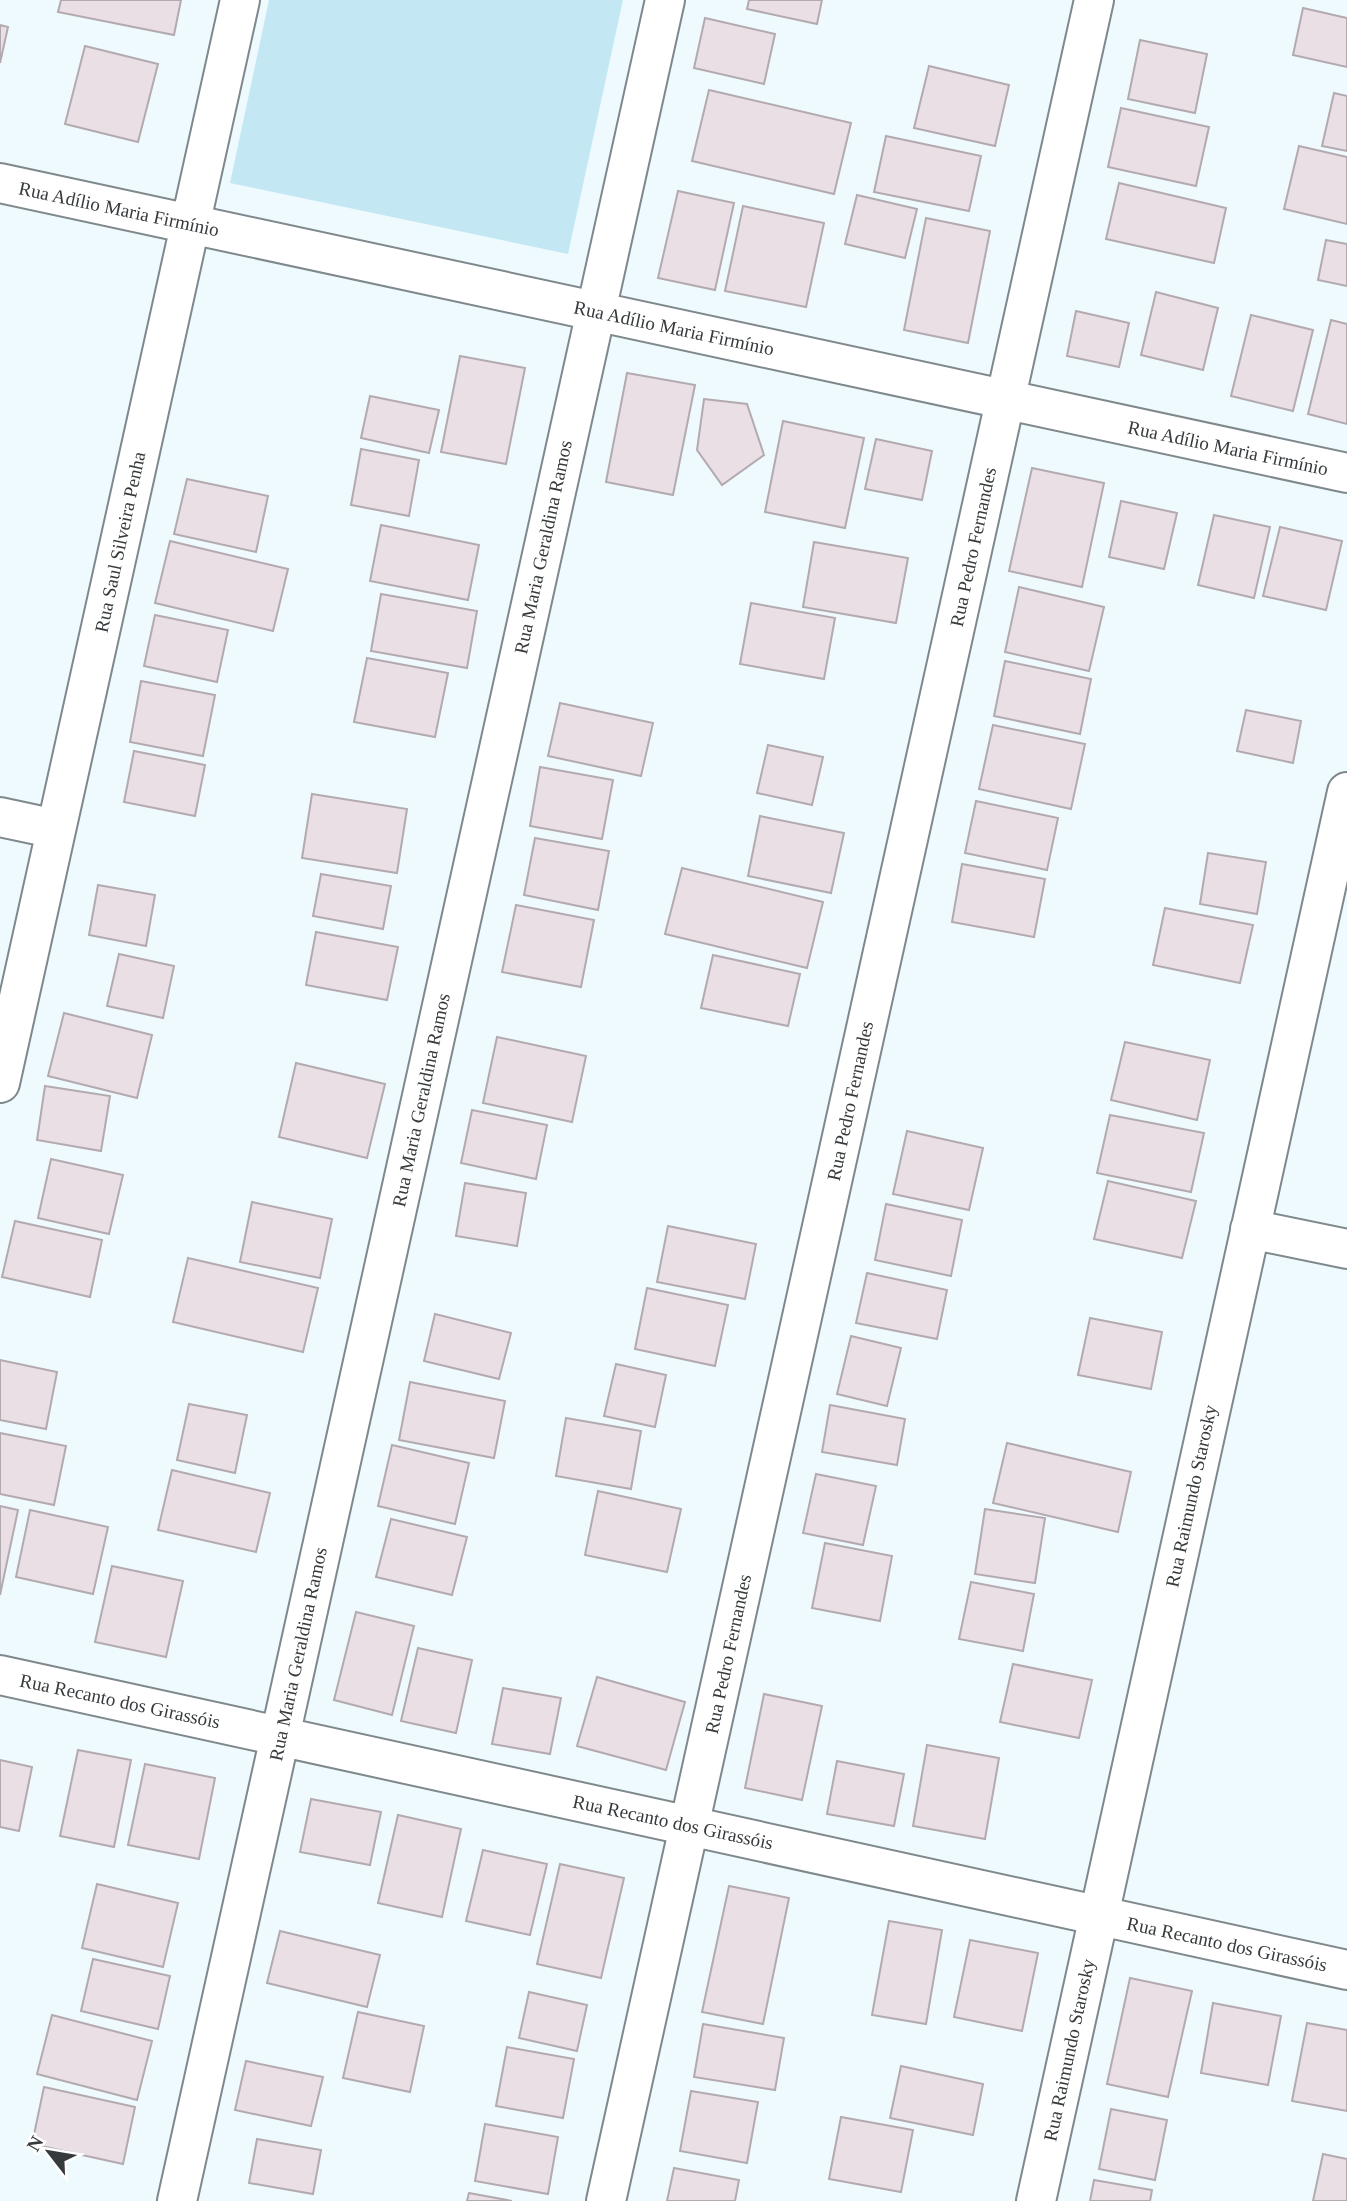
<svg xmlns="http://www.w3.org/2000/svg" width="1347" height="2201" viewBox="0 0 1347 2201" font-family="'Times New Roman',serif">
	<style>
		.green { fill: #c3e8f4 }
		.building { fill: #e9dfe5; stroke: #b3aaaf; stroke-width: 2 }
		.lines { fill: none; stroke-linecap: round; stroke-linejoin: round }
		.street-casing { stroke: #7f888c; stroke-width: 42 }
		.street { stroke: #fff; stroke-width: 38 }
		.labels { text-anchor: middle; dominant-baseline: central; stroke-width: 5; stroke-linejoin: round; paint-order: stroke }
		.street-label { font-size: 19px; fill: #363a3c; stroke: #fff }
	</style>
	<rect width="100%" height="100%" fill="#effafe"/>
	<!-- green -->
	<path class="green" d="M269 0H623L568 254 230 183Z"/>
	<!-- building -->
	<path class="building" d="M61 0H181L174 35 58 12Z
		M749 0H822L817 24 747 9Z
		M1303 8 1347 18V67L1293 55Z
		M705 18 775 34 764 84 694 68Z
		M0 25 8 27 0 63Z
		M1140 40 1207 54 1195 113 1128 99Z
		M85 46 158 64 138 142 65 124Z
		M929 66 1009 85 995 146 914 128Z
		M709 90 851 123 834 194 692 161Z
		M1334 93 1347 96V151L1322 146Z
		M1121 108 1209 127 1196 186 1108 167Z
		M886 136 981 156 969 211 874 192Z
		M1299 146 1347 157V224L1284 209Z
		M1119 183 1226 208 1214 263 1106 239Z
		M678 191 734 203 715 290 658 278Z
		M857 195 917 209 905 258 845 244Z
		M743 206 824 223 806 307 725 291Z
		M926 218 990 231 968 343 904 330Z
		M1326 240 1347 244V286L1318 280Z
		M1156 292 1218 308 1203 370 1141 355Z
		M1076 311 1129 323 1119 367 1067 356Z
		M1251 315 1313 330 1293 411 1231 396Z
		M1331 320 1347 324V424L1308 414Z
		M460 356 525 368 506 464 441 452Z
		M627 373 695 385 673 495 606 482Z
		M370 396 439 410 429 453 361 438Z
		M704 399 747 404 764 455 722 485 697 450Z
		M783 421 864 438 845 528 765 512Z
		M876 439 932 451 922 500 865 489Z
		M361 449 419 460 409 516 351 505Z
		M1032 468 1104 483 1082 587 1009 571Z
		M187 479 268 496 256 552 174 534Z
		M1121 501 1177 513 1164 569 1109 557Z
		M1214 515 1270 527 1254 598 1198 585Z
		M381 525 479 545 468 600 370 581Z
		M1280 527 1342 541 1326 610 1263 596Z
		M170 541 288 569 273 631 155 603Z
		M814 542 908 558 896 623 803 607Z
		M1019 587 1104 607 1089 671 1005 652Z
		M381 594 477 611 467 668 371 651Z
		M751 603 835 618 824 679 740 664Z
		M155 615 228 630 217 682 144 666Z
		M367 658 448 673 435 737 354 722Z
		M1005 661 1091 679 1080 734 994 716Z
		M141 681 215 695 203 756 130 742Z
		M560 703 653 723 641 776 548 756Z
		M1246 710 1301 721 1293 763 1237 751Z
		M993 725 1085 744 1071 809 979 789Z
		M768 745 823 757 812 805 757 793Z
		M134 751 205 765 195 816 124 802Z
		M540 767 613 780 602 839 530 826Z
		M312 794 407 809 397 873 302 858Z
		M976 801 1058 818 1047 870 965 853Z
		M760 816 844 833 831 893 748 876Z
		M535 838 609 851 598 910 524 895Z
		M1208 853 1266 862 1257 914 1200 904Z
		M962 864 1045 879 1034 937 952 922Z
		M682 868 823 902 807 968 665 934Z
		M321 874 391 886 383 929 313 916Z
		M98 885 155 895 146 946 89 935Z
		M516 905 594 920 581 987 502 972Z
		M1165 908 1253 925 1240 983 1153 965Z
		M316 932 398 947 387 1000 306 985Z
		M119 954 174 966 163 1018 107 1006Z
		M713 955 800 974 788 1026 701 1008Z
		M64 1013 152 1035 137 1098 48 1076Z
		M497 1037 586 1056 572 1122 483 1103Z
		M1125 1042 1210 1060 1197 1120 1111 1100Z
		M296 1063 385 1084 367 1158 279 1137Z
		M45 1086 110 1096 101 1151 37 1140Z
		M472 1110 547 1125 536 1179 461 1163Z
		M1110 1115 1204 1133 1191 1192 1097 1173Z
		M907 1131 983 1148 969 1210 893 1194Z
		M51 1159 123 1175 109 1234 38 1218Z
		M1108 1181 1196 1201 1182 1258 1094 1239Z
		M465 1183 526 1193 517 1246 456 1236Z
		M252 1202 332 1219 320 1278 240 1262Z
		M886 1204 962 1220 951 1276 875 1260Z
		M15 1221 102 1240 90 1297 2 1277Z
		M668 1226 756 1244 745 1299 657 1282Z
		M188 1258 318 1288 303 1352 173 1322Z
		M867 1273 947 1290 937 1339 856 1323Z
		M647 1288 728 1305 715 1366 635 1349Z
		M435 1314 511 1333 499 1379 424 1361Z
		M1090 1318 1162 1332 1151 1389 1078 1375Z
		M851 1336 901 1348 887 1406 837 1394Z
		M0 1360 57 1372 46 1429 0 1420Z
		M616 1364 666 1375 655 1427 604 1416Z
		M410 1382 505 1401 494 1458 399 1440Z
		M189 1404 247 1415 235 1473 177 1460Z
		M830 1405 905 1419 897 1465 822 1452Z
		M566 1418 641 1431 631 1489 556 1476Z
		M0 1433 66 1446 54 1505 0 1494Z
		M1007 1443 1131 1472 1118 1532 993 1503Z
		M392 1445 469 1463 455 1524 378 1506Z
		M172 1470 270 1493 256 1552 158 1530Z
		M816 1474 876 1486 863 1545 803 1533Z
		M598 1491 681 1509 667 1572 585 1555Z
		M0 1506 18 1510 0 1595Z
		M985 1509 1045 1518 1035 1583 975 1574Z
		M30 1510 108 1527 93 1594 16 1577Z
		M391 1519 467 1537 452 1595 376 1577Z
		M825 1543 892 1556 880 1621 812 1608Z
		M112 1566 183 1581 166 1657 95 1642Z
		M971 1582 1034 1594 1023 1651 959 1639Z
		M356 1612 414 1626 392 1715 334 1700Z
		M418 1648 472 1660 456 1733 401 1721Z
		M1013 1664 1092 1680 1079 1738 1000 1722Z
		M597 1677 685 1702 666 1770 577 1746Z
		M503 1688 561 1698 550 1754 492 1744Z
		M764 1694 822 1706 802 1800 745 1788Z
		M927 1745 999 1758 985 1839 913 1826Z
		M78 1750 131 1760 114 1847 60 1836Z
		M0 1760 32 1767 19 1831 0 1827Z
		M837 1761 904 1774 894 1826 827 1814Z
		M145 1764 215 1778 199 1859 128 1845Z
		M311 1799 381 1812 370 1865 300 1852Z
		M398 1815 461 1829 442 1917 378 1903Z
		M483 1850 547 1864 530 1935 466 1921Z
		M560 1864 624 1878 601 1978 537 1964Z
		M97 1884 178 1903 163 1967 82 1948Z
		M729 1886 789 1898 763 2024 702 2012Z
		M889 1921 942 1930 926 2024 872 2015Z
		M280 1931 380 1955 367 2007 267 1983Z
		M970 1940 1038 1953 1022 2031 954 2017Z
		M93 1959 170 1976 158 2029 81 2011Z
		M1130 1978 1192 1991 1168 2097 1107 2084Z
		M529 1992 587 2005 577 2051 519 2038Z
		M1213 2003 1281 2016 1268 2085 1201 2073Z
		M358 2012 424 2026 410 2092 343 2078Z
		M52 2015 152 2041 137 2100 37 2074Z
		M1307 2023 1347 2030V2111L1292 2101Z
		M703 2024 784 2038 775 2090 694 2077Z
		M507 2047 574 2059 563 2118 496 2106Z
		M246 2061 323 2077 311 2126 235 2110Z
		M901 2066 983 2084 973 2135 890 2118Z
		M44 2087 135 2107 123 2164 32 2144Z
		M691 2091 758 2102 747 2163 680 2151Z
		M1111 2109 1167 2120 1155 2180 1099 2169Z
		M841 2117 913 2130 901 2192 829 2179Z
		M485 2124 558 2137 548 2194 475 2181Z
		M257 2139 321 2150 313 2194 249 2183Z
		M1323 2154 1347 2159V2201H1313Z
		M674 2168 739 2180 735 2201H667Z
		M1094 2180 1152 2190 1150 2201H1090Z
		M469 2193 512 2201H467Z"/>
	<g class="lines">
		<defs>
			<path id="street" d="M0 183 1347 473
				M0 817 56 829
				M0 1083 240 0
				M1250 1229 1347 1249
				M0 1675 1347 1970
				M177 2201 665 0
				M606 2201 1094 0
				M1036 2201 1347 792"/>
		</defs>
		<!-- street casing -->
		<use href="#street" class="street-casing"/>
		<!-- street -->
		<use href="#street" class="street"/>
	</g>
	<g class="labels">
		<!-- street labels -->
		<g class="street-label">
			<text transform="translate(119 209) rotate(12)">Rua Adílio Maria Firmínio</text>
			<text transform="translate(674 328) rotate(12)">Rua Adílio Maria Firmínio</text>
			<text transform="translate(1228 448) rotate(12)">Rua Adílio Maria Firmínio</text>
			<text transform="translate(120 542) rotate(-78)">Rua Saul Silveira Penha</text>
			<text transform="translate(543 547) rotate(-78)">Rua Maria Geraldina Ramos</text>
			<text transform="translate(973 547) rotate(-78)">Rua Pedro Fernandes</text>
			<text transform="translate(421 1100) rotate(-78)">Rua Maria Geraldina Ramos</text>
			<text transform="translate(850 1101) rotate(-78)">Rua Pedro Fernandes</text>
			<text transform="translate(1191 1496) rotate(-78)">Rua Raimundo Starosky</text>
			<text transform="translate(298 1654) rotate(-78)">Rua Maria Geraldina Ramos</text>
			<text transform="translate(728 1654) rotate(-78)">Rua Pedro Fernandes</text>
			<text transform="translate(120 1701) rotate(12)">Rua Recanto dos Girassóis</text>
			<text transform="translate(673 1822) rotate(12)">Rua Recanto dos Girassóis</text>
			<text transform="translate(1227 1944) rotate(12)">Rua Recanto dos Girassóis</text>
			<text transform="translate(1069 2050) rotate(-78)">Rua Raimundo Starosky</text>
		</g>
	</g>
	<!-- north arrow -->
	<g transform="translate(49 2152) rotate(301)" stroke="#ffffff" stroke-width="5" paint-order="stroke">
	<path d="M0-5L12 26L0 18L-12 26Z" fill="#363a3c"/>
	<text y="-10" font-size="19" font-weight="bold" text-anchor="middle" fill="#363a3c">N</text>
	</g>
</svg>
